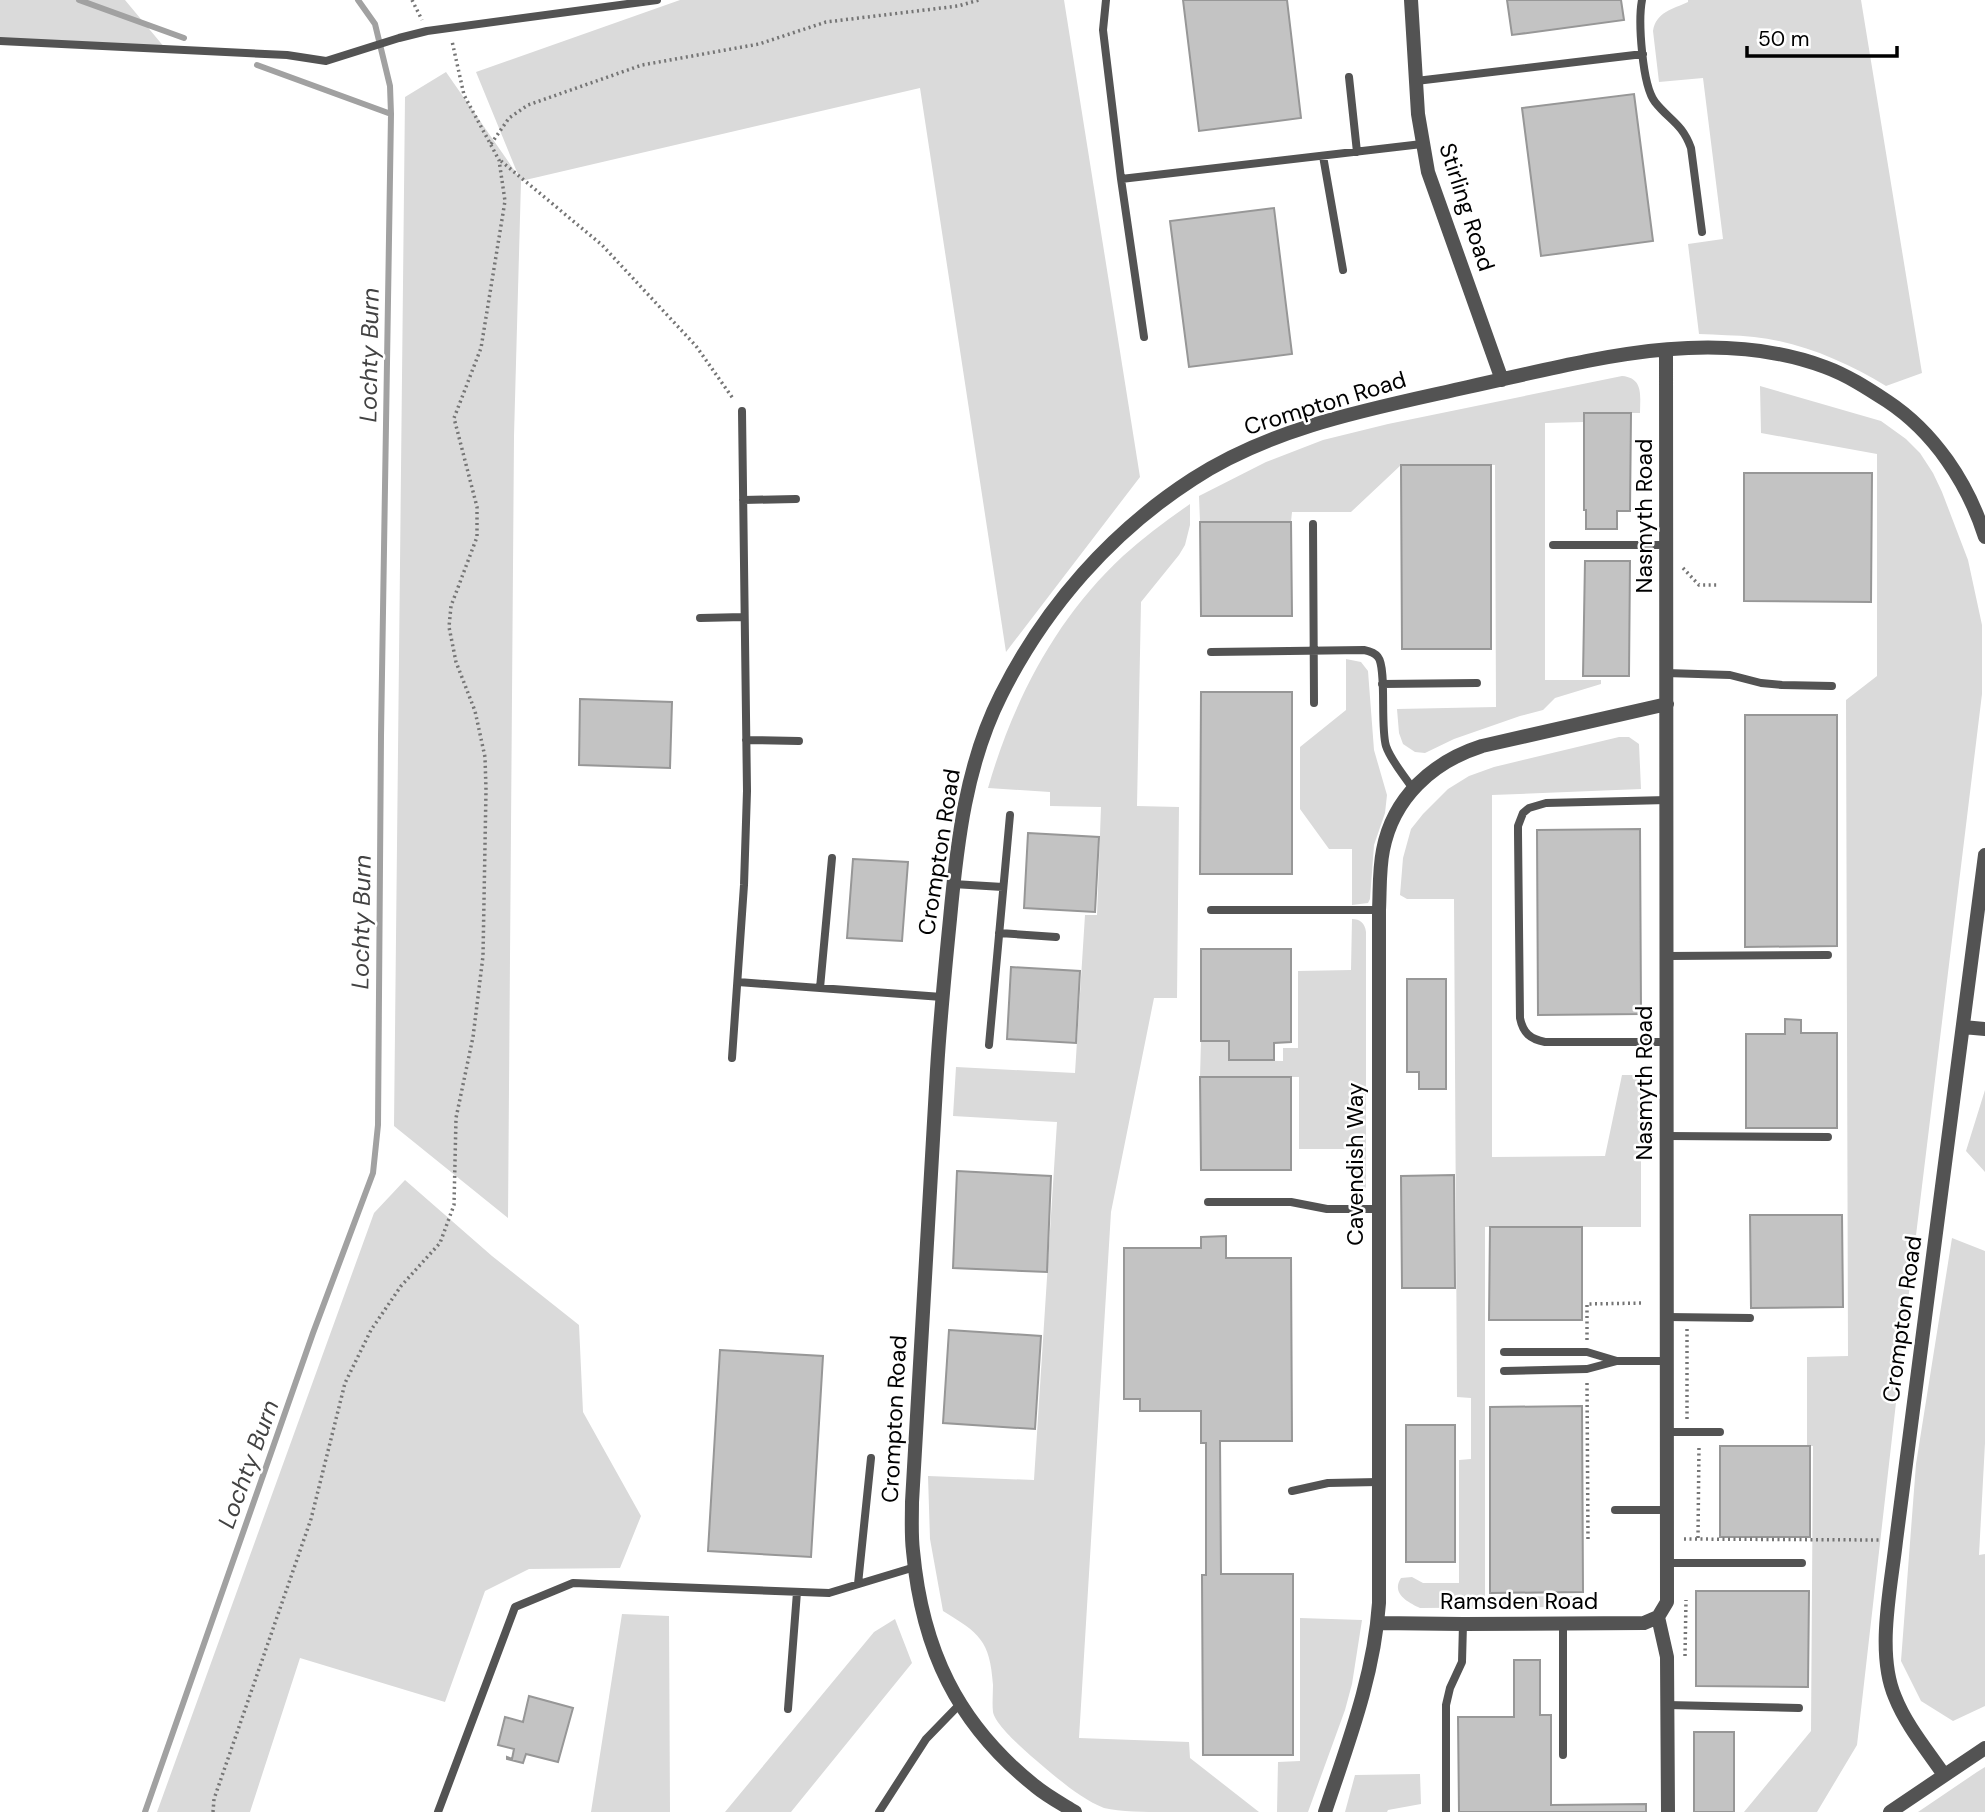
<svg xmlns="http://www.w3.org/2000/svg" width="1985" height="1812" viewBox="0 0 1985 1812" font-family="'DM Sans',sans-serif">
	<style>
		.green { fill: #dadada }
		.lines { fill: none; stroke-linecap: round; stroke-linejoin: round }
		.stream { stroke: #a1a1a1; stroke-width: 6 }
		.building { fill: #c3c3c3; stroke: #979797; stroke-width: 2 }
		.path { stroke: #757575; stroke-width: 3.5; stroke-dasharray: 2 3.5; stroke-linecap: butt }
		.lane { stroke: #535353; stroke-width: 8 }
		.street { stroke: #535353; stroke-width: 14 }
		.labels { text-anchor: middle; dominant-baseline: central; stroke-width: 5; stroke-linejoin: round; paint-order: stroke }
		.street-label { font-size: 23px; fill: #000; stroke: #fff }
		.water-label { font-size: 24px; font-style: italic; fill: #424242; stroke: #fff }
	</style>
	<rect width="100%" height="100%" fill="#fff"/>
	<!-- green -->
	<path class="green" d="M0 0H125L165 48 0 41Z
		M680 0H1064L1140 477 1006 652 920 88 521 181 514 436 508 1218 394 1126 405 97 446 72 519 177 476 72Z
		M1688 0H1861L1922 373 1886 386C1846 362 1801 342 1754 337 1736 335 1717 335 1699 334L1688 244 1723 239 1703 78 1659 82 1653 31C1656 12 1673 9 1688 2Z
		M1622 376C1644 378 1640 396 1640 413H1584V422L1545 423V680H1601V684L1555 698 1543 710 1520 716 1454 739 1425 753 1415 752 1403 744 1399 733 1397 709 1496 707 1495 465H1401L1351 512H1292L1291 522H1200L1199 496 1266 462 1323 440 1388 424Z
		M1760 386 1881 421 1906 439 1920 453 1933 473 1942 492 1968 560 1982 625V694L1902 1350 1857 1745 1817 1812H1744L1811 1731 1813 1446H1807V1357L1848 1356 1846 700 1877 676V454L1761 433Z
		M1190 504V525L1185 545 1179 555 1141 602 1137 806 1179 807 1177 998H1154L1111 1212 1079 1738 1189 1742 1190 1758 1259 1812C1227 1812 1195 1812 1163 1812 1146 1812 1120 1812 1104 1808 1080 1799 1051 1773 1031 1756 1021 1747 995 1724 993 1712 992 1703 993 1694 993 1685 990 1640 979 1633 943 1611L930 1539 928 1476 1034 1480 1057 1122 953 1116 956 1067 1075 1073 1085 915H1097L1101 807 1050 806V792L988 788C1013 701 1056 618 1123 556 1144 537 1167 520 1190 504Z
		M1346 659 1361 662 1368 671 1374 750 1387 795 1385 813 1374 845 1370 899 1368 903 1352 905V849H1329L1300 809V747L1346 710Z
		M1619 737H1629L1639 744 1641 789 1492 795V1157L1605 1156 1622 1075H1641V1227H1485V1597L1582 1596V1607L1420 1608C1407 1602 1391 1593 1401 1578L1412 1577 1423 1583H1459V1460L1471 1459V1398L1457 1397 1454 899H1407L1400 895 1403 858 1411 829 1423 814 1448 789 1469 776 1494 767Z
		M1352 919C1360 919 1365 923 1366 932V1187L1360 1198 1352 1199V1149H1299V1077H1200L1201 1041H1229V1060L1283 1061V1048H1298V971L1351 970Z
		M1985 1090V1172L1966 1151Z
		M405 1180 492 1256 579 1325 583 1412 641 1516 620 1568 529 1569 485 1591 445 1702 300 1658 250 1812H157L374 1213Z
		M1952 1238 1985 1251V1443L1979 1555 1985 1554V1706L1953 1721 1921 1701 1901 1661 1916 1464Z
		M622 1614 669 1616 670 1812H591Z
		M1300 1618 1362 1620 1352 1684 1345 1710 1308 1812H1277L1278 1762 1300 1761Z
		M895 1619 912 1663 791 1812H725L874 1632Z
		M1985 1767V1812H1918L1977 1772Z
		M1420 1774 1421 1804 1388 1810 1387 1812H1345L1355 1775Z"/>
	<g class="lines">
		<!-- stream -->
		<path class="stream" d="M79 0 184 38
			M257 65 391 114
			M145 1812 313 1333 373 1173 378 1125 381 736 391 114 390 86 375 24 358 0"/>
	</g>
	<!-- building -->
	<path class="building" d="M1183 0H1287L1301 118 1199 131Z
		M1507 0H1621L1624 20 1512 35Z
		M1634 94 1653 241 1541 256 1522 108Z
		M1274 208 1292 354 1189 367 1170 221Z
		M1584 413H1631L1630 511H1617V529H1586V510H1584Z
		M1401 465H1491V649H1402Z
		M1744 473H1872L1871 602 1744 601Z
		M1200 522H1291L1292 616H1201Z
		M1585 561H1630L1629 676H1583Z
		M1201 692H1292V874H1200Z
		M580 699 672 702 670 768 579 765Z
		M1745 715H1837V946L1745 947Z
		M1640 829 1641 1014 1538 1015 1537 830Z
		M1028 833 1099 837 1095 912 1024 908Z
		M853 859 908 862 902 941 847 938Z
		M1201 949H1291V1042L1274 1043V1060H1229V1041H1201Z
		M1011 967 1080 971 1076 1043 1007 1039Z
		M1407 979H1446V1089H1419V1072H1407Z
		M1785 1019 1801 1020V1033H1837V1128H1746V1034H1785Z
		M1200 1077H1291V1170H1201Z
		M957 1171 1051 1176 1047 1272 953 1268Z
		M1454 1175 1455 1288H1402L1401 1176Z
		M1750 1215H1842L1843 1307 1751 1308Z
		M1490 1227H1582V1320H1489Z
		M1226 1236V1258H1291L1292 1441H1220L1221 1574H1293V1755H1203L1202 1575H1206V1443H1201V1411H1140V1399H1124V1248H1201V1237Z
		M949 1330 1041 1336 1035 1429 943 1423Z
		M720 1350 823 1356 811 1557 708 1551Z
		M1582 1406 1583 1592 1490 1593V1407Z
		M1406 1425H1455V1562H1406Z
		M1720 1446H1810V1537H1720Z
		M1696 1591H1809L1808 1687 1696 1686Z
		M1514 1660H1540V1715H1551V1805L1646 1804V1812H1459L1458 1717H1514Z
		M529 1696 573 1708 558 1762 526 1754 523 1763 507 1759V1757L512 1759 514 1749 498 1745 505 1717 523 1722Z
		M1694 1732H1734V1812H1694Z"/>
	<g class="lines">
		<!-- path -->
		<path class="path" d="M412 0 422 20
			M491 144 509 118 528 105 642 65 759 44 826 22 958 6 979 0
			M501 161 602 245 696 346 734 400
			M1683 568 1699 585H1719
			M1687 1329V1420
			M1587 1340V1304L1644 1303
			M1587 1383 1588 1540
			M1698 1538 1699 1445
			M1684 1539 1880 1540
			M1685 1656 1686 1600
			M213 1812 214 1799 311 1519 345 1383 371 1330 401 1286 440 1243 454 1205 456 1118 473 1037 483 956 486 790 485 757 475 711 456 662 449 627 451 606 477 537V507L454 418 481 348 505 201 499 160 464 95 452 41"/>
		<!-- lane -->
		<path class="lane" d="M1106 0 1103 30 1121 179 1144 337
			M1642 0C1638 21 1642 85 1655 102 1669 120 1682 123 1691 148L1702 232
			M0 41 287 55 326 61 399 38 427 31 657 0
			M1349 77 1357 152
			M1416 81 1643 54
			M1323 156 1343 270
			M1121 179 1422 144
			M743 500 796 499
			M1313 524 1314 703
			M1553 545H1666
			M700 618 744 617
			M1211 652 1364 650C1369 651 1375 653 1378 657 1387 668 1380 727 1386 746 1391 761 1404 775 1413 789
			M1666 673 1730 675 1761 683 1782 685 1832 686
			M1382 684 1477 683
			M746 740 799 741
			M1667 800 1546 803 1529 808 1523 813 1518 826V833L1520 1018C1523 1033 1530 1039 1545 1042H1667
			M953 884 1003 887
			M1211 910H1379
			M999 933 1056 937
			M1667 956 1828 955
			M738 982 942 997
			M820 988 832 858
			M989 1045 1010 815
			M732 1058 744 885 747 791 742 411
			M1667 1136 1828 1137
			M1208 1202H1291L1327 1209H1378
			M1667 1317 1750 1318
			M1504 1352H1587L1617 1361
			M1504 1371 1587 1369 1617 1361H1667
			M1667 1432H1720
			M1292 1491 1328 1483 1378 1482
			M1615 1510H1667
			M1667 1563H1802
			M858 1584 871 1458
			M1667 1705 1799 1708
			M788 1709 797 1592
			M1563 1755V1625
			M438 1812 515 1607 573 1583 829 1593 915 1567
			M879 1812 926 1739 960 1704
			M1446 1812V1705L1450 1688 1462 1662 1463 1624"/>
		<!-- street -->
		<path class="street" d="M1411 0 1418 114 1428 172 1502 380
			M1963 1027 1985 1029
			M1658 1617 1667 1657 1668 1812
			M1377 1623 1463 1624 1644 1623 1658 1617 1667 1602 1666 350
			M1944 1775C1927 1750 1906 1725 1895 1697 1876 1653 1891 1587 1896 1541L1985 855
			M1075 1812C1062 1804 1047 1796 1035 1786 957 1724 922 1649 913 1551 911 1535 912 1518 912 1502 920 1358 928 1214 937 1070 940 1020 945 969 950 919 957 843 966 764 1001 695 1045 607 1111 532 1193 479 1274 426 1375 408 1468 387 1583 362 1710 324 1825 367 1847 375 1867 388 1887 401 1934 432 1968 483 1985 537
			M1325 1812C1348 1743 1374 1676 1379 1603V910C1380 890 1379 870 1383 850 1393 798 1432 762 1482 746L1667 704
			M1890 1812 1985 1748"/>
	</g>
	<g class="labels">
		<!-- street labels -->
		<g class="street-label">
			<text transform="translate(1467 207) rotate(72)">Stirling Road</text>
			<text transform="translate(1325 403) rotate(-17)">Crompton Road</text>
			<text transform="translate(1644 516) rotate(-90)">Nasmyth Road</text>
			<text transform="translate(939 852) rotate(-81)">Crompton Road</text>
			<text transform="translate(1644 1083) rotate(-90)">Nasmyth Road</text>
			<text transform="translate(1355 1164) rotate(-90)">Cavendish Way</text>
			<text transform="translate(1902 1319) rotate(-82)">Crompton Road</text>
			<text transform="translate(894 1419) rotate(-87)">Crompton Road</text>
			<text x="1519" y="1601">Ramsden Road</text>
		</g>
		<!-- water labels -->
		<g class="water-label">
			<text transform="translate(369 355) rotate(-89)">Lochty Burn</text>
			<text transform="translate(361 922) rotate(-89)">Lochty Burn</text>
			<text transform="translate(248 1464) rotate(-70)">Lochty Burn</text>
		</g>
	</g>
	<!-- scale -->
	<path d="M1747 46v10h150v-10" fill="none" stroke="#000000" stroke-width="3.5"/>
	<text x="1758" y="46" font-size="21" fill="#000000" stroke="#ffffff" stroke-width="5" paint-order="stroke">50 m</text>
</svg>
